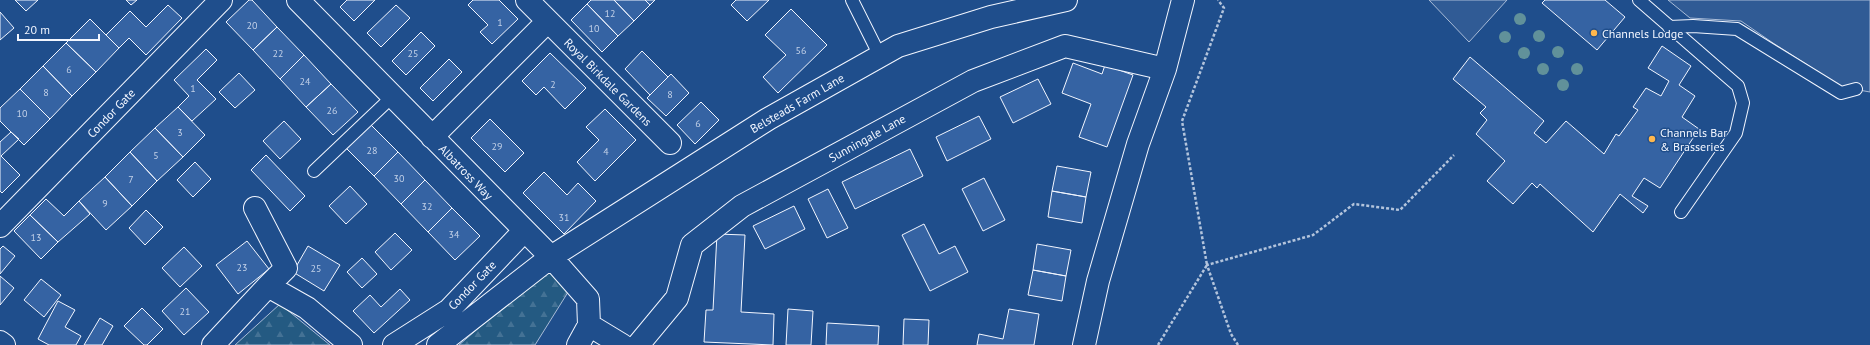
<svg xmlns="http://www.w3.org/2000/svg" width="1870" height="345" viewBox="0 0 1870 345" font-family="'PT Sans',sans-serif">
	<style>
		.forest { fill: url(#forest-firs); stroke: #a8bbd7 }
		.parking { fill: #305b95; stroke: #a8bbd7 }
		.building { fill: #3563a3; stroke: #f2f6ff }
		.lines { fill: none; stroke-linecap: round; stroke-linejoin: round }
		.service-casing { stroke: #f2f6ff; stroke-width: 14 }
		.minor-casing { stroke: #f2f6ff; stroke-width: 24 }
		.path { stroke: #b3c4dc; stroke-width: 2.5; stroke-dasharray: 3 2; stroke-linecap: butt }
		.service { stroke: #1f4e8c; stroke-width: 12 }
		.minor { stroke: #1f4e8c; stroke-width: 22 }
		.tree { fill: #61919a }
		.poi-dot { fill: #ffb74d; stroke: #1f4e8c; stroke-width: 1.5 }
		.labels { text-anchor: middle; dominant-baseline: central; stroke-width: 3; stroke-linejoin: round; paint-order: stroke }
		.number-label { font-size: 10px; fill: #c3d1e8 }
		.poi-label { font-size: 12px; fill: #f2f6ff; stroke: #1f4e8c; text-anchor: start }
		.street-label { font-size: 12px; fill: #f2f6ff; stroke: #1f4e8c }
	</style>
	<defs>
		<pattern id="forest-firs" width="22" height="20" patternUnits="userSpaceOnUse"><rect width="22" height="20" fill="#245a82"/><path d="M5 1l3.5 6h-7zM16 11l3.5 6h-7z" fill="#447295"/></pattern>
	</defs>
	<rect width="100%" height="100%" fill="#1f4e8c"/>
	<!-- forest -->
	<path class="forest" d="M550 266 570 289 535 345H459Z
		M280 304 330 345H235Z"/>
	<!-- parking -->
	<path class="parking" d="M1429 0H1507L1469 42Z
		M1668 0H1870V92L1842 87 1773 43 1741 21 1690 18Z"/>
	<!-- building -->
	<path class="building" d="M15 0H38L26 11Z
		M126 0H137L131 5Z
		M249 0H252L277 27 253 50 226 22Z
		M347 0H375L354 21 340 7Z
		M473 0H499L518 19 492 44 480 32 488 25 468 5Z
		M591 0H614L634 21 618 36 587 4Z
		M614 0H645L650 5 634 21Z
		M645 0H655L650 5Z
		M736 0H769L747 21 731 5Z
		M1545 0H1605L1625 17 1597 50 1542 3Z
		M587 4 618 36 602 52 571 20Z
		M168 5 182 18 146 55 129 38 119 48 106 35 130 11 146 27Z
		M396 5 410 18 381 47 367 33Z
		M791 9 827 45 778 93 763 77 786 55 765 35Z
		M0 12 14 28 0 40Z
		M90 19 119 48 96 72 66 43Z
		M277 27 304 55 280 79 253 50Z
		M421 32 435 46 406 75 392 61Z
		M66 43 96 72 72 96 43 66Z
		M1662 46 1691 66 1679 85 1695 96 1682 117 1699 129 1660 188 1644 178 1632 196 1648 206 1643 213 1620 194 1593 232 1540 184 1537 188 1532 183 1513 204 1487 181 1505 161 1476 134 1487 120 1480 113 1486 107 1453 79 1470 57 1544 121 1534 133 1546 143 1566 121 1604 154 1616 134 1619 136 1638 110 1633 107 1646 88 1661 96 1669 81 1648 68Z
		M206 49 217 60 197 80 216 99 192 121 178 107 189 96 174 80Z
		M642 51 668 77 650 95 625 69Z
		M550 53 586 88 565 109 544 87 536 95 522 81Z
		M304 55 331 84 306 107 280 79Z
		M449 59 462 72 433 101 420 88Z
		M1073 63 1102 74 1105 65 1133 75 1107 147 1079 137 1091 104 1062 93Z
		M43 66 72 96 50 119 20 89Z
		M239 73 255 90 235 108 219 92Z
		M671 74 689 93 666 116 647 98Z
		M1038 79 1051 104 1013 123 1000 97Z
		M331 84 358 112 333 135 306 107Z
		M20 89 50 119 24 145 0 121V108Z
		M701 102 719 120 695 144 677 125Z
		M178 107 205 135 183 157 155 128Z
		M605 109 636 140 595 181 577 162 599 140 586 127Z
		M979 116 991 139 947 161 936 137Z
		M490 119 524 153 505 172 471 138Z
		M284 121 301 139 280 159 263 141Z
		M370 124 398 152 374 176 346 148Z
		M155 128 183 157 157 181 130 152Z
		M11 132 19 139 1 156 20 175 2 193 0 191V142Z
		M910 149 923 176 855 209 842 182Z
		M130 152 157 181 132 206 105 177Z
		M398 152 425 180 401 204 374 176Z
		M266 155 305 196 290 211 251 170Z
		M195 162 211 179 193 197 177 180Z
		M1057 166 1091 172 1086 197 1052 191Z
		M544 172 567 195 578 183 596 201 564 234 523 193Z
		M105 177 132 206 106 230 79 201Z
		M984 178 1005 220 983 231 962 189Z
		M425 180 452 208 428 232 401 204Z
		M350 186 367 204 346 224 329 206Z
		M828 189 848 228 827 238 808 199Z
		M1052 191 1086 197 1082 223 1048 217Z
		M46 199 64 216 79 201 90 214 58 242 30 215Z
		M794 206 805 229 765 249 753 226Z
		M452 208 480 236 455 260 428 232Z
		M146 210 163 227 145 245 129 228Z
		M30 215 58 242 41 259 14 231Z
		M924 224 939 254 955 246 968 272 930 291 902 235Z
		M395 233 412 250 391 270 375 252Z
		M717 234 745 235 741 312 774 314 773 345 704 342 706 310H713Z
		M247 241 269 269 238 294 216 265Z
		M1037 244 1071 250 1066 276 1033 270Z
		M3 246 15 256 0 274V249Z
		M308 246 340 265 324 291 293 272Z
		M184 247 202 266 180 287 162 268Z
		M362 258 377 274 362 288 347 272Z
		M1033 270 1066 276 1062 301 1028 295Z
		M0 276 14 288 0 305Z
		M41 279 61 295 44 317 24 300Z
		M186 288 209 312 184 335 162 311Z
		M400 289 410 300 374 333 353 311 370 295 381 307Z
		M58 301 75 310 65 327 81 336 76 345H49L38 339Z
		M142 308 163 329 147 345H144L124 326Z
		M788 309 813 311 811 345H786Z
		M1009 309 1039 314 1034 345H977L979 334 1003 339Z
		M100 318 113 326 102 345H84Z
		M904 319 929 320 928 345H903Z
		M827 323 879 326 878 345H826Z"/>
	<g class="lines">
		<defs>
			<path id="service" d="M852 0 880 56
				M1639 0 1738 86 1743 103 1736 133 1681 212
				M1669 27 1693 26 1737 29 1841 93 1856 89
				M314 171 393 96"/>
			<path id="minor" d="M298 0 551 257 588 299 589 325
				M527 0 670 143
				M432 137 547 22
				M255 208 286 268 268 286
				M0 226 221 0
				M589 325 622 345
				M0 342 4 345
				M213 345 268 286 307 308 351 345
				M394 345 449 310 524 231
				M438 345 551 257 768 119 898 46 991 17 1066 0
				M578 345 589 325
				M638 345 677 298 692 245 742 206 973 81 1065 46 1165 69
				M1084 345 1098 281 1138 144 1165 69 1183 0"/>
		</defs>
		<!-- service casing -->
		<use href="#service" class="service-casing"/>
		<!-- minor casing -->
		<use href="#minor" class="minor-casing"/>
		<!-- path -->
		<path class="path" d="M1158 345 1207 265 1182 121 1224 8 1218 0
			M1238 345 1231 334 1207 265 1313 235 1354 204 1400 210 1454 155"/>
		<!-- service -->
		<use href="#service" class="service"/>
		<!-- minor -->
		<use href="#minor" class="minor"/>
	</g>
	<!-- trees -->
	<g class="tree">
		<circle cx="1520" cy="19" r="6"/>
		<circle cx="1539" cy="36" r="6"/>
		<circle cx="1505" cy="37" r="6"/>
		<circle cx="1558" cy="52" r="6"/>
		<circle cx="1524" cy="53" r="6"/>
		<circle cx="1543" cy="69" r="6"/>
		<circle cx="1577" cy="69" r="6"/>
		<circle cx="1563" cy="85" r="6"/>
	</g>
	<!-- markers -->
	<g class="poi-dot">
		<circle cx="1594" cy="33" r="4"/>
		<circle cx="1652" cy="139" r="4"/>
	</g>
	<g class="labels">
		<!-- number labels -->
		<g class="number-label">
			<text x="610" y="13">12</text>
			<text x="500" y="22">1</text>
			<text x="252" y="25">20</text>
			<text x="594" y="28">10</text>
			<text x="801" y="50">56</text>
			<text x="278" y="53">22</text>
			<text x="413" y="53">25</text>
			<text x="69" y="69">6</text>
			<text x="305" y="81">24</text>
			<text x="553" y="84">2</text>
			<text x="193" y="88">1</text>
			<text x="46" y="92">8</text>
			<text x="670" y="94">8</text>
			<text x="332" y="110">26</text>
			<text x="22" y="113">10</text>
			<text x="698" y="123">6</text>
			<text x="180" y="132">3</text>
			<text x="497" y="146">29</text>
			<text x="372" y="150">28</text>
			<text x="606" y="151">4</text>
			<text x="156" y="155">5</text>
			<text x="399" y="178">30</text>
			<text x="131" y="179">7</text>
			<text x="105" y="203">9</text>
			<text x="427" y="206">32</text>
			<text x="564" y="217">31</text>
			<text x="454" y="234">34</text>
			<text x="36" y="237">13</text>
			<text x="242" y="267">23</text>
			<text x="316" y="268">25</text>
			<text x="185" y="311">21</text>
		</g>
		<!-- poi labels -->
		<g class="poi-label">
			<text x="1602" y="33">Channels Lodge</text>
			<text x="1660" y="132">Channels Bar<tspan x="1660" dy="14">&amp; Brasseries</tspan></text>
		</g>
		<!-- street labels -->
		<g class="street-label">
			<text transform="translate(608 82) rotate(45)">Royal Birkdale Gardens</text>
			<text transform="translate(797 103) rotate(-30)">Belsteads Farm Lane</text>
			<text transform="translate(111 113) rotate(-46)">Condor Gate</text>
			<text transform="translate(867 138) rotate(-29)">Sunningale Lane</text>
			<text transform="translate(466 172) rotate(46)">Albatross Way</text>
			<text transform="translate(472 285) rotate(-46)">Condor Gate</text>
		</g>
	</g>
	<!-- scale -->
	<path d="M18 34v6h81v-6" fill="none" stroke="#f2f6ff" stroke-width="2"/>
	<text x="24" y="34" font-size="12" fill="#f2f6ff" stroke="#1f4e8c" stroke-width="3" paint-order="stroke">20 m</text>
</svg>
